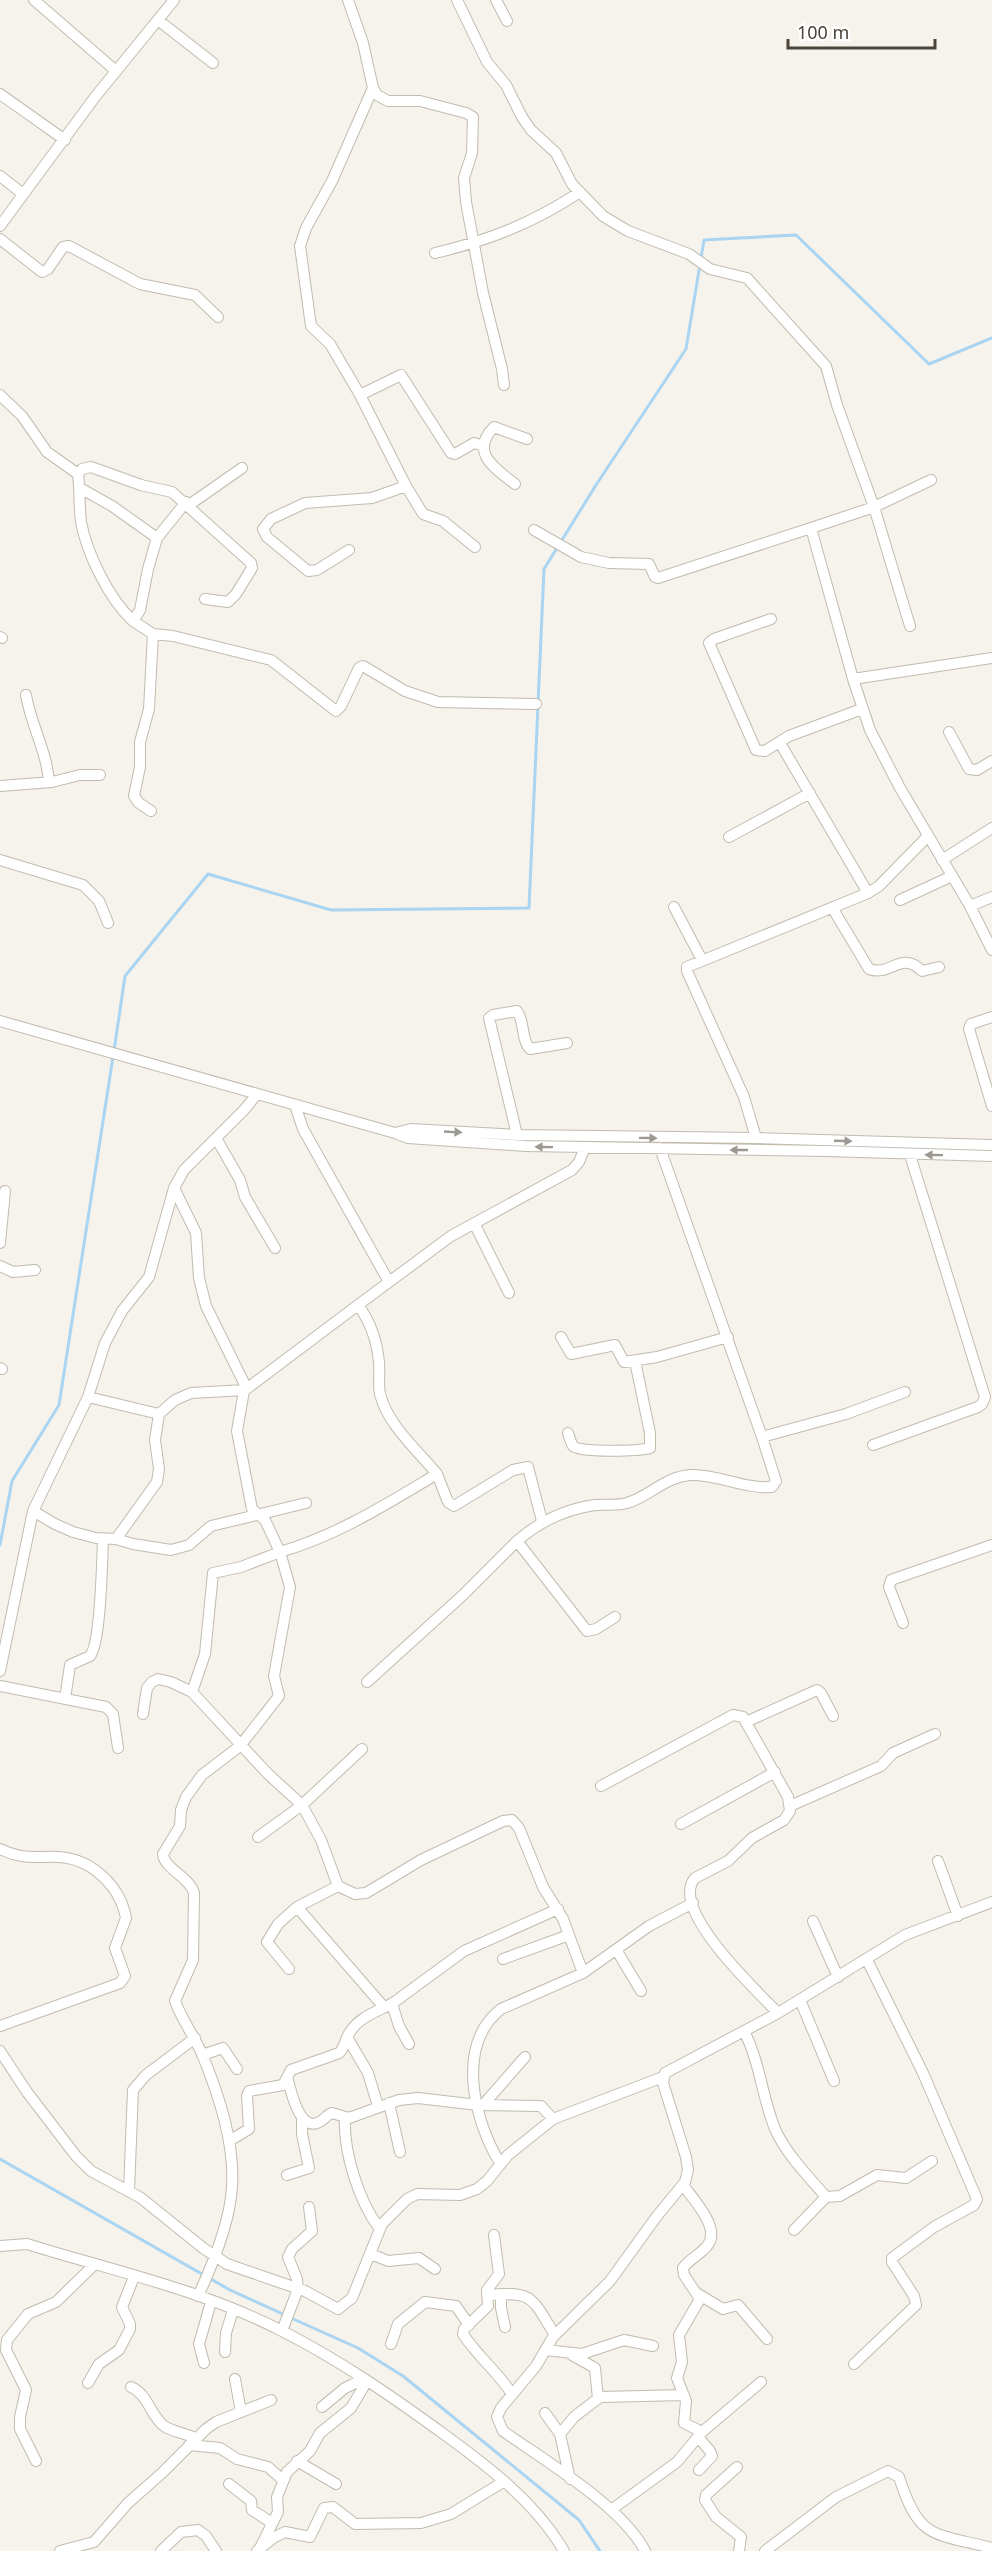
<svg xmlns="http://www.w3.org/2000/svg" width="992" height="2551" viewBox="0 0 992 2551" font-family="'Noto Sans',sans-serif">
	<style>
		.lines { fill: none; stroke-linecap: round; stroke-linejoin: round }
		.stream { stroke: #a9d4f2; stroke-width: 3 }
		.minor-casing { stroke: #c2bbae; stroke-width: 12 }
		.minor { stroke: #fff; stroke-width: 10 }
		.oneway { fill: #9c9892 }
	</style>
	<rect width="100%" height="100%" fill="#f6f3ec"/>
	<g class="lines">
		<!-- stream -->
		<path class="stream" d="M114 1051 125 976 208 874 331 910 529 908 544 569 596 485 686 349 704 240 796 235 929 364 992 338
			M0 1545 12 1481 59 1405 113 1057
			M0 2159 230 2290 285 2315
			M291 2318 358 2348 403 2376 579 2520 600 2551"/>
		<defs>
			<path id="minor" d="M34 0 116 71
				M348 0 363 43 373 88 377 95 388 101H420L466 113 473 117 472 153 464 178 466 202 483 293 502 369 504 385
				M457 0 487 62 506 85 522 117 531 130 556 153 572 184 603 216 628 231 689 254 710 269 747 278 826 366 837 405 874 507 910 626
				M496 0 507 21
				M158 20 213 63
				M0 94 65 140
				M0 176 23 194
				M0 226 95 97 174 0
				M0 239 42 272 48 269 63 247 69 246 140 284 195 295 218 317
				M435 253C490 240 533 223 580 192
				M0 395 22 416 47 452 78 474
				M360 395 330 344 311 326 300 246 306 228 332 181 373 88
				M515 484C495 468 469 453 494 427L527 439
				M80 488 112 506 157 538 186 502
				M189 505 242 468
				M811 528 874 507 931 480
				M534 530 581 557 609 563 649 564 655 577 658 578 811 528 853 679 870 730 900 788 970 906 992 950
				M157 538 148 569 140 610 133 621C109 599 87 554 81 522 79 506 80 490 78 474L82 469 91 467 141 485 172 492 251 563 252 568 236 594 228 602 205 599
				M475 547 443 521 423 514 406 486 360 395 401 375 451 453 455 454 474 443 484 446
				M349 550 317 570 308 571 267 537 263 529 271 519 305 503 372 498 406 486
				M771 619 714 639 709 643 756 750 765 751 789 736 862 709
				M133 621 153 634 173 636 271 660 336 711 341 706 359 668 363 666 405 691 438 702 536 704
				M0 637 2 638
				M853 679 992 658
				M26 695C31 725 47 752 49 782
				M949 732 969 769 977 770 992 761
				M780 743 868 893 879 886 928 836
				M0 786 52 782 80 775H100
				M151 811 139 803 134 796 140 767V742L149 709 153 634
				M729 837 810 793
				M0 860 83 885 99 901 108 923
				M942 860 992 828
				M900 900 952 876
				M970 906 992 897
				M674 907 702 960
				M833 909 869 969C891 977 901 950 922 971L939 967
				M992 1017 971 1024 969 1029 992 1106
				M0 1021 395 1133 408 1138 526 1146 827 1151 992 1156
				M295 1105 303 1129 389 1282
				M395 1133 411 1129 517 1135 756 1138 992 1145
				M517 1135 489 1018 493 1015 517 1011C525 1022 521 1040 530 1049L567 1043
				M216 1138 240 1180 245 1197 275 1248
				M756 1138 744 1097 687 971V967L868 893
				M660 1148 762 1437 846 1414 905 1392
				M174 1188 196 1233 199 1278 206 1306 245 1385 237 1431 252 1509 265 1520 280 1552 241 1567 213 1573 205 1654 192 1692
				M474 1223 509 1293
				M0 1243 5 1191
				M0 1266 13 1272 35 1270
				M358 1305 451 1236 572 1170 579 1162 585 1147
				M561 1337 571 1354 615 1345 624 1362 657 1357 728 1337
				M0 1368 2 1369
				M88 1397 159 1414 175 1400 191 1393 245 1390 358 1305C370 1321 377 1342 379 1362 380 1372 378 1384 380 1394 387 1424 418 1451 437 1474 385 1505 338 1535 280 1552L290 1587 274 1676 279 1696 240 1746 202 1775 186 1797 181 1810 180 1826 163 1854C164 1869 190 1877 194 1893L193 1960 175 2001C182 2020 194 2036 202 2054 219 2095 235 2143 232 2187 230 2221 212 2266 198 2296
				M568 1433C569 1436 571 1443 573 1446 580 1453 640 1451 650 1448V1433L635 1361
				M873 1445 978 1407 982 1404 985 1397 910 1155
				M437 1474 448 1502 454 1506 513 1470 528 1467 542 1521
				M33 1511 55 1524 73 1532 96 1538 116 1539 133 1544 171 1550 189 1545 211 1526 306 1503
				M116 1539 157 1482 159 1469 155 1440 159 1414
				M615 1617 596 1629 587 1631 517 1541C539 1522 566 1509 595 1505 606 1504 617 1506 627 1503 650 1496 665 1477 690 1475 718 1474 743 1489 772 1487L776 1481 762 1437
				M903 1623 889 1587 891 1580 992 1545
				M0 1671 33 1511 88 1397 105 1343 122 1311 149 1277 174 1188 184 1170 245 1109 257 1094
				M367 1682 463 1595 517 1541
				M0 1686 106 1707 113 1714 118 1748
				M65 1699 70 1665 90 1656C101 1643 102 1560 103 1539
				M143 1714 147 1688 152 1682 158 1679 171 1682 192 1692 268 1774 302 1805 321 1840 338 1886 355 1894 366 1893 421 1860 503 1821 512 1820 519 1828 543 1887 563 1919 583 1973
				M746 1722 817 1690 821 1693 833 1716
				M601 1786 733 1715 743 1717 788 1797 790 1811 784 1820 752 1838 728 1861 695 1878C668 1909 758 1992 778 2013
				M790 1806 881 1766 893 1753 935 1734
				M681 1824 775 1772
				M258 1837 302 1805 362 1749
				M0 1849C23 1860 35 1856 59 1857 92 1859 120 1886 126 1918L115 1948 125 1976 120 1983 0 2026
				M938 1861 958 1916
				M297 1907 338 1886
				M813 1921 838 1977
				M617 1951 641 1991
				M503 1959 569 1935
				M289 1969 267 1942 278 1924 297 1907 383 2006
				M800 2000 834 2081
				M392 2004 399 2026 409 2044
				M744 2031C760 2062 762 2097 775 2129 786 2154 809 2177 826 2197L840 2196 877 2175 906 2178 932 2161
				M347 2037 368 2073 378 2106
				M0 2051 27 2092 76 2156 91 2171 141 2198 203 2248 227 2264 305 2291 338 2309 352 2298 382 2224 407 2199 417 2194 460 2195 477 2189 487 2181 508 2155 553 2119 663 2077
				M202 2055 223 2048 237 2069
				M287 2077C291 2090 299 2135 321 2121 326 2118 326 2115 332 2113L349 2118 399 2100 418 2098 478 2105 541 2106 553 2119
				M389 2103 400 2152
				M483 2105 525 2057
				M345 2117C343 2152 359 2201 379 2228
				M229 2141 249 2129 247 2096 249 2091 283 2085 291 2070 339 2053C345 2047 345 2039 350 2032 360 2016 379 2011 393 2003L464 1951 558 1909
				M500 2163C474 2121 455 2045 501 2009L583 1973 649 1926 693 1903
				M287 2175 309 2168 302 2134V2119
				M683 2185C693 2199 722 2229 707 2246 700 2255 689 2259 683 2268L684 2275 700 2299 679 2335 682 2362 677 2378 686 2401 684 2423 702 2432
				M129 2191 133 2090 146 2075 195 2038
				M794 2230 826 2197
				M494 2235 499 2274 487 2290 488 2306 464 2329 463 2334C477 2356 498 2372 512 2394
				M0 2246 27 2244 40 2248C120 2272 206 2292 280 2330 338 2359 393 2397 445 2435 489 2467 536 2503 564 2551
				M371 2254 388 2261 419 2258 435 2269
				M501 2294V2308L505 2327
				M698 2294 723 2309 738 2305 767 2339
				M487 2295C534 2291 531 2297 555 2335
				M282 2331 298 2289 297 2279 288 2257 292 2249 312 2231 309 2207
				M391 2344 398 2324 425 2302 456 2306 469 2325
				M545 2350 582 2354 624 2340 653 2346
				M225 2352 226 2333 233 2310
				M570 2354 595 2368 598 2399
				M204 2363 199 2344 211 2302
				M854 2364 916 2305 914 2296 892 2262V2258L934 2227 974 2205 977 2199 923 2073 867 1960
				M235 2379 241 2412
				M88 2383 99 2364 119 2350 130 2329V2324L122 2307 134 2277
				M131 2387C148 2394 150 2415 164 2426 173 2432 185 2433 195 2438
				M322 2407 345 2388 364 2379
				M545 2413 560 2434 570 2479
				M560 2434 574 2417 600 2397 684 2395
				M698 2437 710 2451 712 2456 699 2470
				M189 2445 220 2448 237 2459 268 2467 283 2480
				M36 2461 20 2429V2417L26 2390 6 2350 7 2340 28 2314 56 2302 94 2265
				M297 2461 336 2484
				M737 2467 706 2495 705 2500 716 2517 741 2537 739 2551
				M229 2484 251 2501 252 2510 272 2523
				M611 2510 677 2462 702 2432 761 2382
				M260 2548 278 2512 277 2497 287 2472 310 2451 320 2433 351 2408 367 2381
				M60 2551 94 2542 128 2503 162 2473 206 2429 216 2422 271 2400
				M161 2551 181 2532 198 2530 206 2536 216 2551
				M257 2551 273 2538 285 2532 310 2537 324 2508 333 2507 355 2524 421 2523 451 2514 503 2482
				M645 2551C622 2506 545 2461 503 2431L497 2417 501 2408 536 2366 553 2337 610 2281 657 2216 685 2182 688 2170 686 2157 663 2083 665 2073 778 2013 905 1935 992 1902
				M765 2551 836 2497 888 2471 899 2477C919 2540 933 2533 992 2548"/>
		</defs>
		<!-- minor casing -->
		<use href="#minor" class="minor-casing"/>
		<!-- minor -->
		<use href="#minor" class="minor"/>
	</g>
	<!-- one-way arrows -->
	<defs><path id="oneway-solid" d="M-6-.8H1V-3.2L6.5 0L1 3.2V.8H-6Z" transform="scale(1.5)"/></defs>
	<g class="oneway">
		<use href="#oneway-solid" transform="translate(453 1132) rotate(3)"/>
		<use href="#oneway-solid" transform="translate(648 1138) rotate(1)"/>
		<use href="#oneway-solid" transform="translate(843 1141) rotate(2)"/>
		<use href="#oneway-solid" transform="translate(544 1147) rotate(-179)"/>
		<use href="#oneway-solid" transform="translate(739 1150) rotate(-180)"/>
		<use href="#oneway-solid" transform="translate(934 1155) rotate(-179)"/>
	</g>
	<!-- scale -->
	<path d="M788 39v9h147v-9" fill="none" stroke="#4b4439" stroke-width="3"/>
	<text x="797" y="39" font-size="18" fill="#4b4439" stroke="#ffffff" stroke-width="4.5" paint-order="stroke">100 m</text>
</svg>
